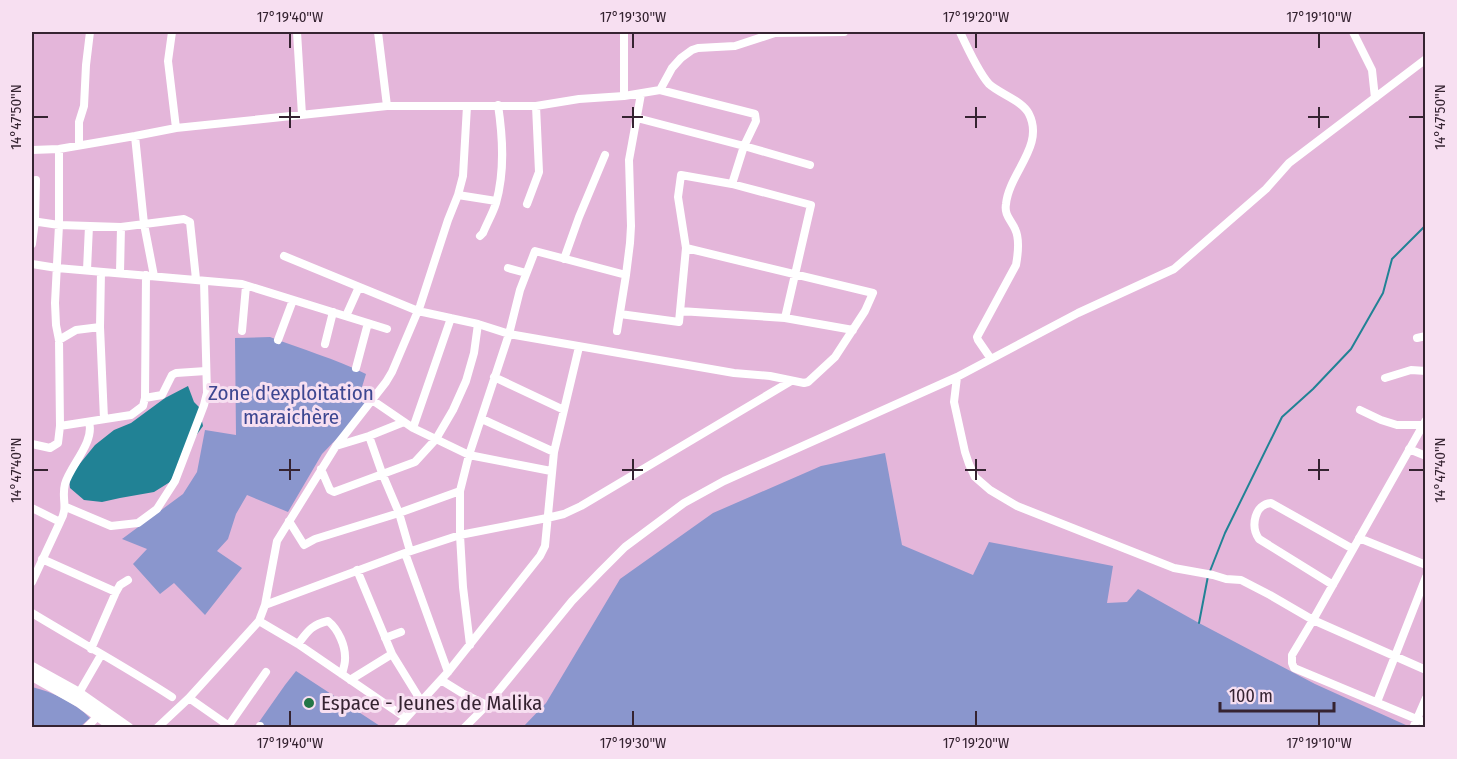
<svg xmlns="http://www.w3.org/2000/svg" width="1457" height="759" viewBox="0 0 1457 759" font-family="'Fira Sans Condensed',sans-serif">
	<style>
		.green { fill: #8a96cd }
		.water { fill: #218295 }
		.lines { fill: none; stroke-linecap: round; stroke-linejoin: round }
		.stream { stroke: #218295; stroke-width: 2 }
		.minor { stroke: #fff; stroke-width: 8 }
		.major { stroke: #fff; stroke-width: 10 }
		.ticks { fill: none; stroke: #352331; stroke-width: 2 }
		.poi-dot { fill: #247647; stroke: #f7dff1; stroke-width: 2 }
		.labels { text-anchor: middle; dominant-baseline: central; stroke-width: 6; stroke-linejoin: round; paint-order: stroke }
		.park-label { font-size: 21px; fill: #3d4791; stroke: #f7dff1 }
		.poi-label { font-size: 21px; fill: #352331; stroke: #f7dff1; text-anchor: start }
		.neatline { fill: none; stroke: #352331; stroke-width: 2 }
		.ticks-label { font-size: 15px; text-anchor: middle; fill: #352331 }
	</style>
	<rect width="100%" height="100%" fill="#e4b6da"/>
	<!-- green -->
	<path class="green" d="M270 337C302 349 335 359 366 374L362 387 375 395 345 430 322 454 288 512 247 495 236 514 228 539 217 551 242 568 205 615 174 583 160 594 133 564 147 549 122 539 183 494 197 472 205 430 236 435 235 338Z
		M885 453 902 545 973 575 989 542 1113 566 1107 603 1127 602 1138 589 1199 623 1315 684 1408 726V727H523L546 703 620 579 713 513 821 466Z
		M296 671 380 726 379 728H265L259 722 285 685Z
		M32 687C53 692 75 703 90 718L80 727H32Z"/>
	<!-- water -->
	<path class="water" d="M188 386 194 402 199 407 203 426 190 444 170 482 154 492 120 498 102 502 84 500 70 488 69 477 95 445 114 430 131 423 165 398Z"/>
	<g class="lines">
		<!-- stream -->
		<path class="stream" d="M1210 571 1225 533 1282 417 1313 389 1351 349 1383 293 1392 259 1426 225
			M1199 623 1208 576"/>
		<!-- minor -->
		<path class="minor" d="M172 32 168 61 176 128
			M297 32 302 115
			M378 32 387 106
			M960 32C966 45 980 74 989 84 1000 94 1023 101 1029 114 1045 146 1009 173 1006 204 1004 215 1011 220 1015 229 1020 239 1018 254 1016 265L977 337 978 340 991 359
			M1353 32 1372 70 1375 98
			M660 90 672 68 681 58 692 50 698 48 735 46 775 33 844 32
			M624 96V32
			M637 118 744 146 810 165
			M135 136 144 224 154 276
			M79 145V122L84 106 86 65 90 32
			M32 150 59 149 135 136 176 128 387 106H536L579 99 624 96 660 90 755 114 756 121 744 146 732 184
			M458 195 496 201
			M527 204 539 172 536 106
			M32 221 59 225 121 227 184 219 190 222 196 279
			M480 236 483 233C487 223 493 213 496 203 505 171 503 138 498 105
			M32 244 35 221 36 180
			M284 256 418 311 478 324 509 334 734 373 770 376 804 383 808 382 835 357 865 311 873 293 686 248
			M564 259 579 217 605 155
			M32 264 57 268 242 284 387 329
			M508 268 526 273
			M87 270 89 226
			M101 272 100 327 104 419
			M120 273 121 227
			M680 311 785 318 853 330
			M620 314 679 322 686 248 678 197 681 175 732 184 811 205 785 318
			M346 316 359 287
			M242 331 246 286
			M617 331 626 275 630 243 631 226 629 160 641 94
			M1417 338 1426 336
			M59 340 76 330 100 327
			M278 340 293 300
			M325 344 333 312
			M356 368 368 323
			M494 377 564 410
			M957 377 954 402 965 452 969 464 975 477 990 490 1017 506 1174 568 1213 575 1226 579 1241 580 1270 595 1313 620 1426 670
			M1385 378 1411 370 1426 371
			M145 398 162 395 172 375 176 373 206 371
			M372 400 413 428 469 455 551 471
			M1360 410 1381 420 1397 425H1423
			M482 419 554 452
			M1426 420 1313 620 1292 655V663L1294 668 1426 723
			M60 426 131 415 143 406 145 398 146 275
			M413 428 451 318
			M369 436 382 473 399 513 410 551
			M32 444 50 448 58 443 60 426 59 340 56 325 55 303 59 225V149
			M336 446 369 436 404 422
			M1409 449 1426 456
			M321 469 330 490 334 492 415 462 436 439 453 410 466 381 474 353 478 324
			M66 507 111 526 138 523 157 509 175 481 204 405 207 393 204 281
			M32 508 60 522C69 507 61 499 65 484 70 466 95 442 89 422
			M289 521 304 545 315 539 399 513 460 491
			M1359 538 1426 565
			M405 553 448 672
			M42 559 116 592
			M357 570 392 654 421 701
			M32 582 60 522
			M1333 585 1259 539C1250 526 1255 504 1271 503L1353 549
			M265 605 405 553 460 535 547 518 564 514 581 506 791 381
			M32 613C78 641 126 667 172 697
			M259 621 298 644 406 718
			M385 638 401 632
			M298 644C308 631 311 625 328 621 338 629 346 646 345 660 345 664 343 670 342 674
			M470 645 463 587 460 535V491L469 455 509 334 520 290 535 251 626 275
			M91 649 116 592 120 585 128 580
			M350 680 392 654
			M441 680 462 693 487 705
			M79 693 101 655
			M189 698 229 726
			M1377 702 1426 577
			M86 728 98 716
			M157 728 189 698 259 621 265 605 277 541 336 446 386 382 392 372 420 306 448 220 458 195 463 176 467 106
			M227 728 266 672
			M260 728V726
			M397 728 448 672 540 556 545 546 554 452 579 347
			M464 728 487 705 572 601 600 572 625 547 684 503 724 481 957 377 1078 313 1174 269 1266 189 1289 163 1426 59
			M1413 728 1426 698"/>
		<!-- major -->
		<path class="major" d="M32 667 79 693 129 728
			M32 676 80 703 114 728"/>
	</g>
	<!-- ticks -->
	<path class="ticks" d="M290 33V48M633 33V48M976 33V48M1319 33V48M290 107V128M633 107V128M976 107V128M1319 107V128M33 117H48M279 117H300M622 117H643M965 117H986M1308 117H1329M1409 117H1424M290 459V480M633 459V480M976 459V480M1319 459V480M33 470H48M279 470H300M622 470H643M965 470H986M1308 470H1329M1409 470H1424M290 711V726M633 711V726M976 711V726M1319 711V726"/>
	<!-- markers -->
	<circle class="poi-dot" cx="309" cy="703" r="6"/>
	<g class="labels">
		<!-- park labels -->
		<g class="park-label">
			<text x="291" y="393">Zone d'exploitation<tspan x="291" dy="24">maraichère</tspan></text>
		</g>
		<!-- poi labels -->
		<g class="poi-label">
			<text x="321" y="703">Espace - Jeunes de Malika</text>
		</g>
	</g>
	<!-- border -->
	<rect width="1457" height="759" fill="none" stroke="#f7dff1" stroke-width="66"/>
	<!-- scale -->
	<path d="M1220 702v9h114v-9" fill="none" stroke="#352331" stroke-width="3"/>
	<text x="1229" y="702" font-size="18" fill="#352331" stroke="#f7dff1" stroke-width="4.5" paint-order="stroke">100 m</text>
	<rect x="33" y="33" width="1391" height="693" class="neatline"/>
	<g class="ticks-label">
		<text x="290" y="22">17°19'40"W</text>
		<text x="633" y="22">17°19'30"W</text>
		<text x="976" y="22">17°19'20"W</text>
		<text x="1319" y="22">17°19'10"W</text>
		<text transform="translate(16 117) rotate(-90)" y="5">14°47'50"N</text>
		<text transform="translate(1440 117) rotate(-90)" y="5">14°47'50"N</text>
		<text transform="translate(16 470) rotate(-90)" y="5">14°47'40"N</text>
		<text transform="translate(1440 470) rotate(-90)" y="5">14°47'40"N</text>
		<text x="290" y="748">17°19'40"W</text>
		<text x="633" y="748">17°19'30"W</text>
		<text x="976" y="748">17°19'20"W</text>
		<text x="1319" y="748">17°19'10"W</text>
	</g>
</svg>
